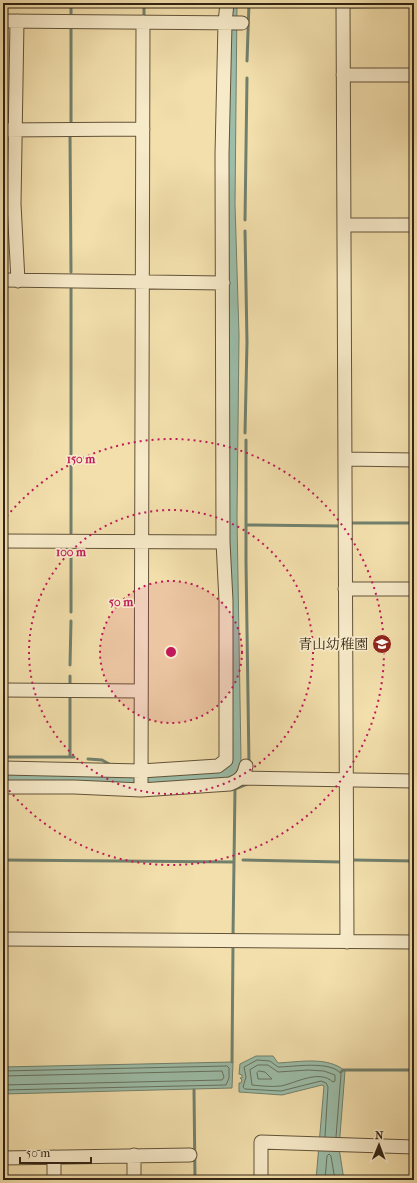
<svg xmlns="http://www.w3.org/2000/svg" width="417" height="1183" viewBox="0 0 417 1183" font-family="'IM FELL French Canon','Noto Serif JP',serif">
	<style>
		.water { fill: #9bbda9; stroke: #71806d }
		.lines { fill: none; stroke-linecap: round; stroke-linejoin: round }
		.shore { stroke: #66705e; stroke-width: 1 }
		.stream { stroke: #71806d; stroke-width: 3 }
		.minor-casing { stroke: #625339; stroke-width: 15 }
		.minor { stroke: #f7eac9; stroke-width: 13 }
		.ring { fill: none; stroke: #c2185b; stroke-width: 2; stroke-dasharray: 2 4 }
		.labels { text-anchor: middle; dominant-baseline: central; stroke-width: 3.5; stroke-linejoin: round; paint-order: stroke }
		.poi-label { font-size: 14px; fill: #322413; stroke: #f7eac9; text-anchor: end }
		.centre { fill: #c2185b; stroke: #f7eac9; stroke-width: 2 }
		.ring-label { font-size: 12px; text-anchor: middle; font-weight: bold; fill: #c2185b; stroke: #f7eac9; stroke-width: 3.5; stroke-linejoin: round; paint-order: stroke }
	</style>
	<rect width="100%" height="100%" fill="#f2dfac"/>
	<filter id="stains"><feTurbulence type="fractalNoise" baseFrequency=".005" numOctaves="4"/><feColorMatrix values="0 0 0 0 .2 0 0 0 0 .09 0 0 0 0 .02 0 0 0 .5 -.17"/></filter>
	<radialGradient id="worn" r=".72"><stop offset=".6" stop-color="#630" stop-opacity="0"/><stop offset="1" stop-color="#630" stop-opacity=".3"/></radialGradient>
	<!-- water -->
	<path class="water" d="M230 3H237L235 204 239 335 237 518 241 760 239 771 229 781 147 787 3 783V772L222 769 228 542 227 154Z
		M256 1056H273L278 1063C299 1062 328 1056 345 1071L339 1148 344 1180H316L324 1086 322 1085 282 1095 239 1092V1083H241L242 1080 240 1078H242V1075L239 1074 240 1064Z
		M233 1062 232 1088 3 1094V1067Z"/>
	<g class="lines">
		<!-- shore -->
		<path class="shore" d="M258 1065H268L278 1072 308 1070 324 1071 335 1075V1081L333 1082C319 1069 296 1083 281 1086 271 1087 261 1086 252 1085L250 1070Z
			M3 1071 227 1066 229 1068V1078L226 1085 3 1090
			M259 1071 265 1072 272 1079H258L257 1073Z
			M3 1076 222 1071 224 1077 222 1080 3 1085
			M325 1137 328 1087 326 1083 321 1081 281 1091 245 1089 243 1087 246 1077 244 1067 257 1060 270 1061 278 1067C293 1067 331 1060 341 1074L336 1137
			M325 1180 327 1156 329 1154 331 1156 335 1180"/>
		<!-- stream -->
		<path class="stream" d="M71 3V15
			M351 7 414 6
			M144 17V3
			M247 61 249 3
			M71 126V25
			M70 134 71 272
			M245 220 247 78
			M245 231 247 342 245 433
			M246 440V562L249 764
			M351 523H414
			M246 525 339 526
			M71 533V284
			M71 612V549
			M70 665 71 621
			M70 687V676
			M70 695V757
			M3 757H74
			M88 759 102 760 111 765
			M3 860 234 862
			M243 860 342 862
			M353 860 414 861
			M233 936 235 789 247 784
			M232 1062 233 945
			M341 1072 343 1070H410
			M194 1090 195 1180"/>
		<defs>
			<path id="minor" d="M343 3 347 942
				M3 21 242 23
				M17 21 14 204 18 281
				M343 75H414
				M3 130 143 129
				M344 225H414
				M3 280 223 283
				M345 459 414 460
				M3 541 223 542
				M345 589H414
				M3 690 141 691
				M3 768 141 771 218 766 226 760V601L223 542 222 154 225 23 227 3
				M241 778 414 781
				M3 787H74L141 790 230 784C240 780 244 776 246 766
				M141 790 143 22
				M3 939 414 942
				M134 1155V1180
				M3 1158 190 1155
				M54 1180V1157
				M261 1180V1142L414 1147"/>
		</defs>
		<!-- minor casing -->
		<use href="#minor" class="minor-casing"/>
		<!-- minor -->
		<use href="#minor" class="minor"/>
	</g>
	<!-- distance rings -->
	<circle cx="171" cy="652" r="71" fill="#c2185b" fill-opacity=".12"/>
	<g class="ring">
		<circle cx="171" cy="652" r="71"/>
		<circle cx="171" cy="652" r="142"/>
		<path d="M3 521A213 213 0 1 1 3 783"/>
	</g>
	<!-- icons -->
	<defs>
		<symbol id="school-disc" viewBox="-11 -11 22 22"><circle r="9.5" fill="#8f2418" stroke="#f7eac9"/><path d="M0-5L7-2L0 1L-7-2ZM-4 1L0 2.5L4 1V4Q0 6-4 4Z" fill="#fff"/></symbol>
	</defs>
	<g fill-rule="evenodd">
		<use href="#school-disc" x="371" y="633" width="22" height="22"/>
	</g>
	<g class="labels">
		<!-- poi labels -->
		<g class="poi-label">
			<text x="368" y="644">青山幼稚園</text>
		</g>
	</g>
	<circle cx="171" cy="652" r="6" class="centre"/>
	<g class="ring-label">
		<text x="81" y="463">150 m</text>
		<text x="71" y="556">100 m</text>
		<text x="121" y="606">50 m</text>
	</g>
	<!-- margin -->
	<rect width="417" height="1183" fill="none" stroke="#f2dfac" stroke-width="16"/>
	<rect x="4" y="4" width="409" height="1175" fill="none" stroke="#322413" stroke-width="2"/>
	<rect x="8" y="8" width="401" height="1167" fill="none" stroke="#322413"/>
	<!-- north arrow -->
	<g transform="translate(379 1145) rotate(1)" stroke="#f7eac9" stroke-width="3" paint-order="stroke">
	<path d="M0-3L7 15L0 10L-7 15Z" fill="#322413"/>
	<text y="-6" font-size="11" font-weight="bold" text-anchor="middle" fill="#322413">N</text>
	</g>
	<!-- scale -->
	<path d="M20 1157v6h71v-6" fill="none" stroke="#322413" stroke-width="2"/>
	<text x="26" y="1157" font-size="12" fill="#322413" stroke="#f7eac9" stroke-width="3" paint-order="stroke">50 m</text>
	<rect width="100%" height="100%" filter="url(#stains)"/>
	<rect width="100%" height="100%" fill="url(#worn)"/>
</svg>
